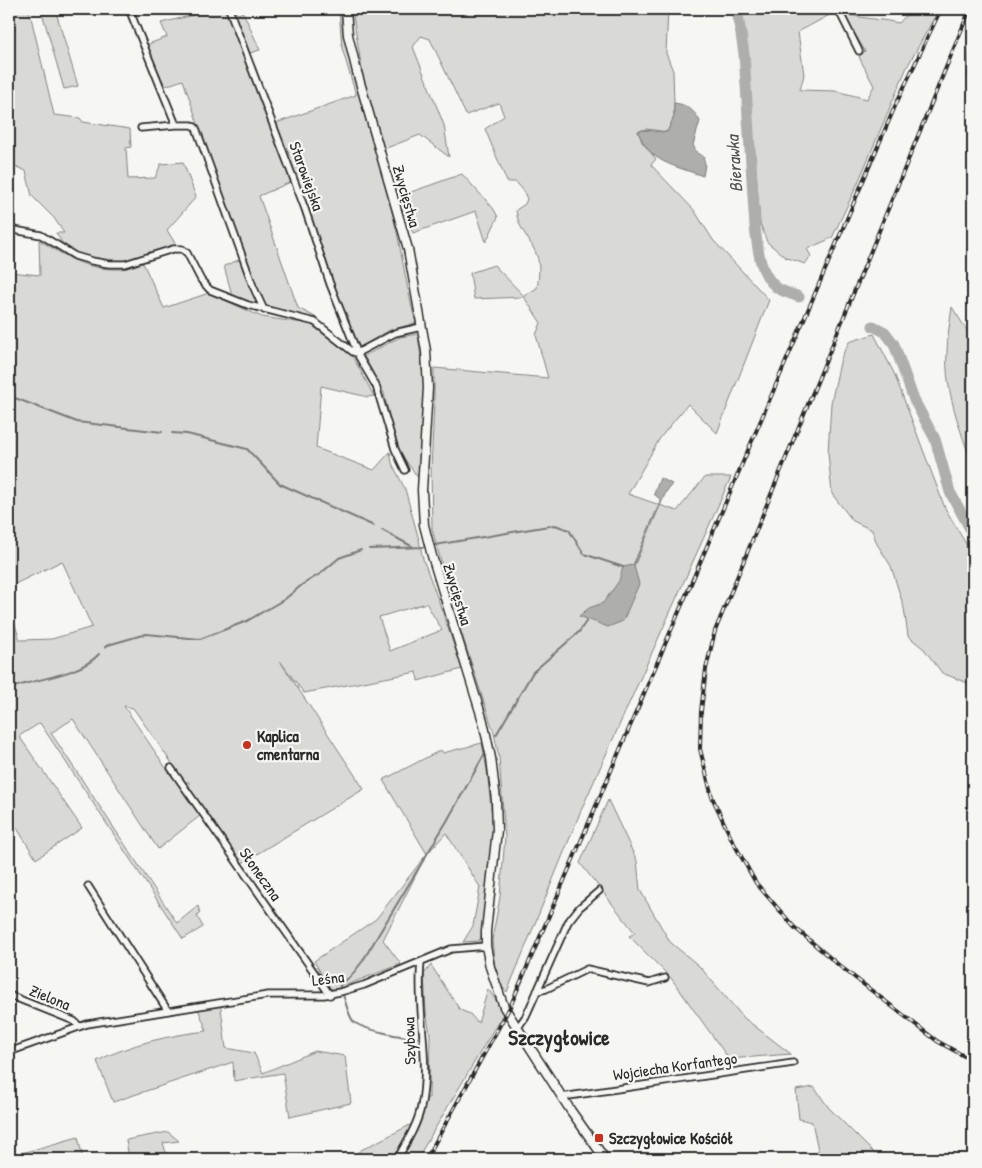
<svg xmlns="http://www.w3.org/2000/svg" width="982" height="1168" viewBox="0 0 982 1168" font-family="'Patrick Hand',sans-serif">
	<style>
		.green { fill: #d9d9d5; stroke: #828280; fill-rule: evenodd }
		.water { fill: #aeaeab; stroke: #7a7a78 }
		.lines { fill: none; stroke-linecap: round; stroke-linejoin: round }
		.stream { stroke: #7a7a78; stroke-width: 2 }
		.river { stroke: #aeaeab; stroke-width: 11 }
		.street-casing { stroke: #2b2b2b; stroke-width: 9 }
		.secondary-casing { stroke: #2b2b2b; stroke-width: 11 }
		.street { stroke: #f6f6f2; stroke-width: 5.5 }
		.secondary { stroke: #f6f6f2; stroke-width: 8 }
		.rail-casing { stroke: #2b2b2b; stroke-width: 4 }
		.rail { stroke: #f6f6f2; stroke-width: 2; stroke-dasharray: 5.5; stroke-linecap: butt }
		.poi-dot { fill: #c8321e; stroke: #f6f6f2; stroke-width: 2 }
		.labels { text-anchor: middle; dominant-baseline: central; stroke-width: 4.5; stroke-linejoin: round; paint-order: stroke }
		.street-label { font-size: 16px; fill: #2b2b2b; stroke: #f6f6f2 }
		.poi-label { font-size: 16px; font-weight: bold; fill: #2b2b2b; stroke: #f6f6f2; text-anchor: start }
		.water-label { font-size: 18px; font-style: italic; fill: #525251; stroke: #f6f6f2 }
		.district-label { font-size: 21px; font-weight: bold; fill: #2b2b2b; stroke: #f6f6f2 }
	</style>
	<rect width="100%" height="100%" fill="#f6f6f2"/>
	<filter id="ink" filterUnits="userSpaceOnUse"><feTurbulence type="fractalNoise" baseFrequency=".02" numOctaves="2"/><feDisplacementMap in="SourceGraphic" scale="10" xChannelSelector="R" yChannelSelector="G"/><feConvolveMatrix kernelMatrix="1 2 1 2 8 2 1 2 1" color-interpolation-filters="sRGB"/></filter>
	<g filter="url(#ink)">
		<!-- green -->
		<path class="green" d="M9 9H29L54 115 80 118 83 122 130 129 131 147 126 148 128 179 155 178 161 164 183 162 196 197 167 230 176 245 141 258 111 263 84 258 67 251 56 233H64L54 218 32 196 26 171 9 164Z
			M41 9H55L78 86 64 89Z
			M218 9H226L293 181 259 196 298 308 319 319 269 310 260 297 244 258 183 80 165 86 146 45 167 37 161 23Z
			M232 9 238 14 243 12 260 50 250 53Z
			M339 9H341C349 75 373 139 390 204 401 243 405 284 416 323L390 330 358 348 346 320 276 123 356 95 342 48Z
			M352 9H668L666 53 673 71 674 103V117L667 132 647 129 638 131 642 142 656 159 651 165 694 210 713 240 769 300 717 433 688 404 660 438 628 494 677 511 705 477H731L582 808 507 992 502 987 495 969 492 940 500 897 505 837 499 757 494 733 456 616 432 529 431 469 434 404V368L548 378 536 335 541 323 524 297 474 299 470 273 494 265 524 296 537 288C539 278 540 265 537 256 531 239 518 230 516 210L525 204 527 199 523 190 516 182H507L485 129 504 116 499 103 466 115 430 39 421 36 413 47 444 125 449 157 420 135 384 149 363 76Z
			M741 9H834L835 12 798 32 804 75 800 90 836 91 867 99 874 86 859 57 865 51 840 9H845L849 15C866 19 882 19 899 23L912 9H939L907 67 857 185 832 238 807 249 811 256 805 264 785 257 767 242 760 223 746 37Z
			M973 21V97L968 76 970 24Z
			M462 174 493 208 498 217 486 242 476 211 413 233 397 197Z
			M39 240C67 257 85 270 120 269 127 269 136 265 143 263L164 308 209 293 262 317 310 324 353 357 374 396 368 397 321 386 316 448 374 470 390 452 392 463 405 489 419 540 423 559 439 602 462 669 418 681 417 672 304 693 280 661 364 789 242 863 190 789 189 782H185L133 708 124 706 166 768 201 815 158 849 73 719 51 733 177 923 198 906 200 913 197 916 203 927 183 939 40 723 19 736 82 828 36 859 9 815V606L20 640 52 639 92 627 62 561 9 587V272L40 275ZM426 603 442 630 390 651 379 617Z
			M241 259 259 307 229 296 232 295 224 266Z
			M952 307 973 340V466C961 433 944 388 947 353 947 338 950 322 952 307Z
			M418 334 426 403 419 479 396 447 384 393 364 356 400 337Z
			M874 334 894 373 945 508 973 556V685L942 673 924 649 908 636 904 608 891 566 877 544 872 530 853 521 832 494 828 453 831 403 841 358 849 342Z
			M482 743 487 770 493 826 481 937 479 941 463 942 473 926 480 887 446 833 427 854 383 780 441 750 443 753Z
			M608 800 637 861 640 890 670 942 699 966 744 1018 791 1054 729 1059 671 978 629 936 635 933 580 863Z
			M426 855 383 940 401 964 336 989H330L314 961 376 919Z
			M431 965 460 1010 470 1014 478 1023 488 989 504 1012 417 1159H400L421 1119 424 1098H429L430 1034 426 1012 424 974Z
			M220 1000 226 1048 254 1053 263 1073 315 1051 345 1056 351 1103 290 1117 283 1073 234 1081 233 1062 113 1102 97 1061C130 1044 170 1035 207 1031L196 1004Z
			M814 1087 829 1108 880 1159H820L812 1122 799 1119 796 1090Z
			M414 1123 394 1159H349L361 1150Z
			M168 1132 179 1141 163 1143 168 1159H129L126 1140Z
			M78 1137 83 1159H25L22 1153Z"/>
		<!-- water -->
		<path class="water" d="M674 103C686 104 694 110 700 121L693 145 697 153 703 156 705 164 703 176C673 165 649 163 638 131 648 129 657 132 667 132L674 117Z
			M660 478 672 484 666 492 634 566 639 584 623 621 608 627 579 616 589 608 603 603 619 581 623 567 633 565 661 500 654 494Z"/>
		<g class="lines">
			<!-- stream -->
			<path class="stream" d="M15 398 77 422 162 432
				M172 433 187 434 247 449 280 484 374 526
				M382 530 413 547
				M435 545 555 525 569 530 584 554 623 567
				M369 549 425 547
				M105 647 108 645 146 634 200 639 247 621 285 599 303 584 320 574 339 558 361 550
				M9 689C36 678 79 676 99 654
				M496 735 533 672 579 632 587 620
				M340 987V985L351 976 362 962 447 821 484 755
				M343 995C346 1003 348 1014 353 1021 359 1029 406 1038 417 1038"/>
			<!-- river -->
			<path class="river" d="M737 9 744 54 755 228C758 248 759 273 776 287 782 292 792 294 799 297
				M873 326 885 332 894 344 914 400 935 439 950 492 973 534"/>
			<defs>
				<path id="street" d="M129 9 176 125H192L196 128 253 286 264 310
					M229 9 305 209 330 284 359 357 376 386 395 449 405 470
					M838 9 859 51
					M141 128 176 125
					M9 229 41 235 75 256 92 261 109 264H125L173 249H182L187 253 201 280 210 290 248 305 315 322 353 352 357 353
					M357 353 395 333 421 327
					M171 768 330 995
					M88 886 168 1011
					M537 991 546 989 587 969 649 983 665 978
					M9 995 74 1021 79 1026
					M518 1027 526 1016 568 922 579 908 599 891
					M9 1052 87 1024 268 995H324L340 992 364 985 451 949 486 946
					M562 1097 793 1063
					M397 1159C406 1143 417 1126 421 1107 431 1060 416 1010 421 962"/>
				<path id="secondary" d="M346 9 348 35 357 72 408 249 426 351 428 388 422 490 424 525 432 556 483 721 491 758 496 800 497 830 486 931V946L490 967 504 1007 571 1111 605 1159"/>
			</defs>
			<!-- street casing -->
			<use href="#street" class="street-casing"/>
			<!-- secondary casing -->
			<use href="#secondary" class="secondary-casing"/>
			<!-- street -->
			<use href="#street" class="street"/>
			<!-- secondary -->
			<use href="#secondary" class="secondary"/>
			<defs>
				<path id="rail" d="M970 9 715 631 706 669 701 711 700 749 712 797 732 840 756 883 794 927 841 967 937 1041 973 1061
					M426 1159 510 1007 896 104 941 9"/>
			</defs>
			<!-- rail casing -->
			<use href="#rail" class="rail-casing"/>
			<!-- rail -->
			<use href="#rail" class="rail"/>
		</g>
	</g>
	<!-- markers -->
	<g class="poi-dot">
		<circle cx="247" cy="745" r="5"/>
		<rect x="594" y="1133" width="10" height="10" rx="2.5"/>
	</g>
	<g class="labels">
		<!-- street labels -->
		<g class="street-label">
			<text transform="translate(307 176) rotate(70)">Starowiejska</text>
			<text transform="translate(407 196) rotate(74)">Zwycięstwa</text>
			<text transform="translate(458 594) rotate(73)">Zwycięstwa</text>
			<text transform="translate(261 874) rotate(55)">Słoneczna</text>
			<text transform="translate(328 978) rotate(-7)">Leśna</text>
			<text transform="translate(50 997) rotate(22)">Zielona</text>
			<text transform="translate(409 1041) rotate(-92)">Szybowa</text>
			<text transform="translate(675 1066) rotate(-8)">Wojciecha Korfantego</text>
		</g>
		<!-- poi labels -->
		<g class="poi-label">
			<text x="257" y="736">Kaplica<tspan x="257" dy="18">cmentarna</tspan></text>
			<text x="609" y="1138">Szczygłowice Kościół</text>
		</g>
		<!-- water labels -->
		<g class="water-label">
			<text transform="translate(734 164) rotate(-94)">Bierawka</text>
		</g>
		<!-- district labels -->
		<g class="district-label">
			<text x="559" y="1037">Szczygłowice</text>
		</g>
	</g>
	<!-- margin -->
	<rect width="982" height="1168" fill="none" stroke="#f6f6f2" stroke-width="30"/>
	<rect x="15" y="15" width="952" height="1138" fill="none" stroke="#2b2b2b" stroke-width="2" filter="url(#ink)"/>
</svg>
